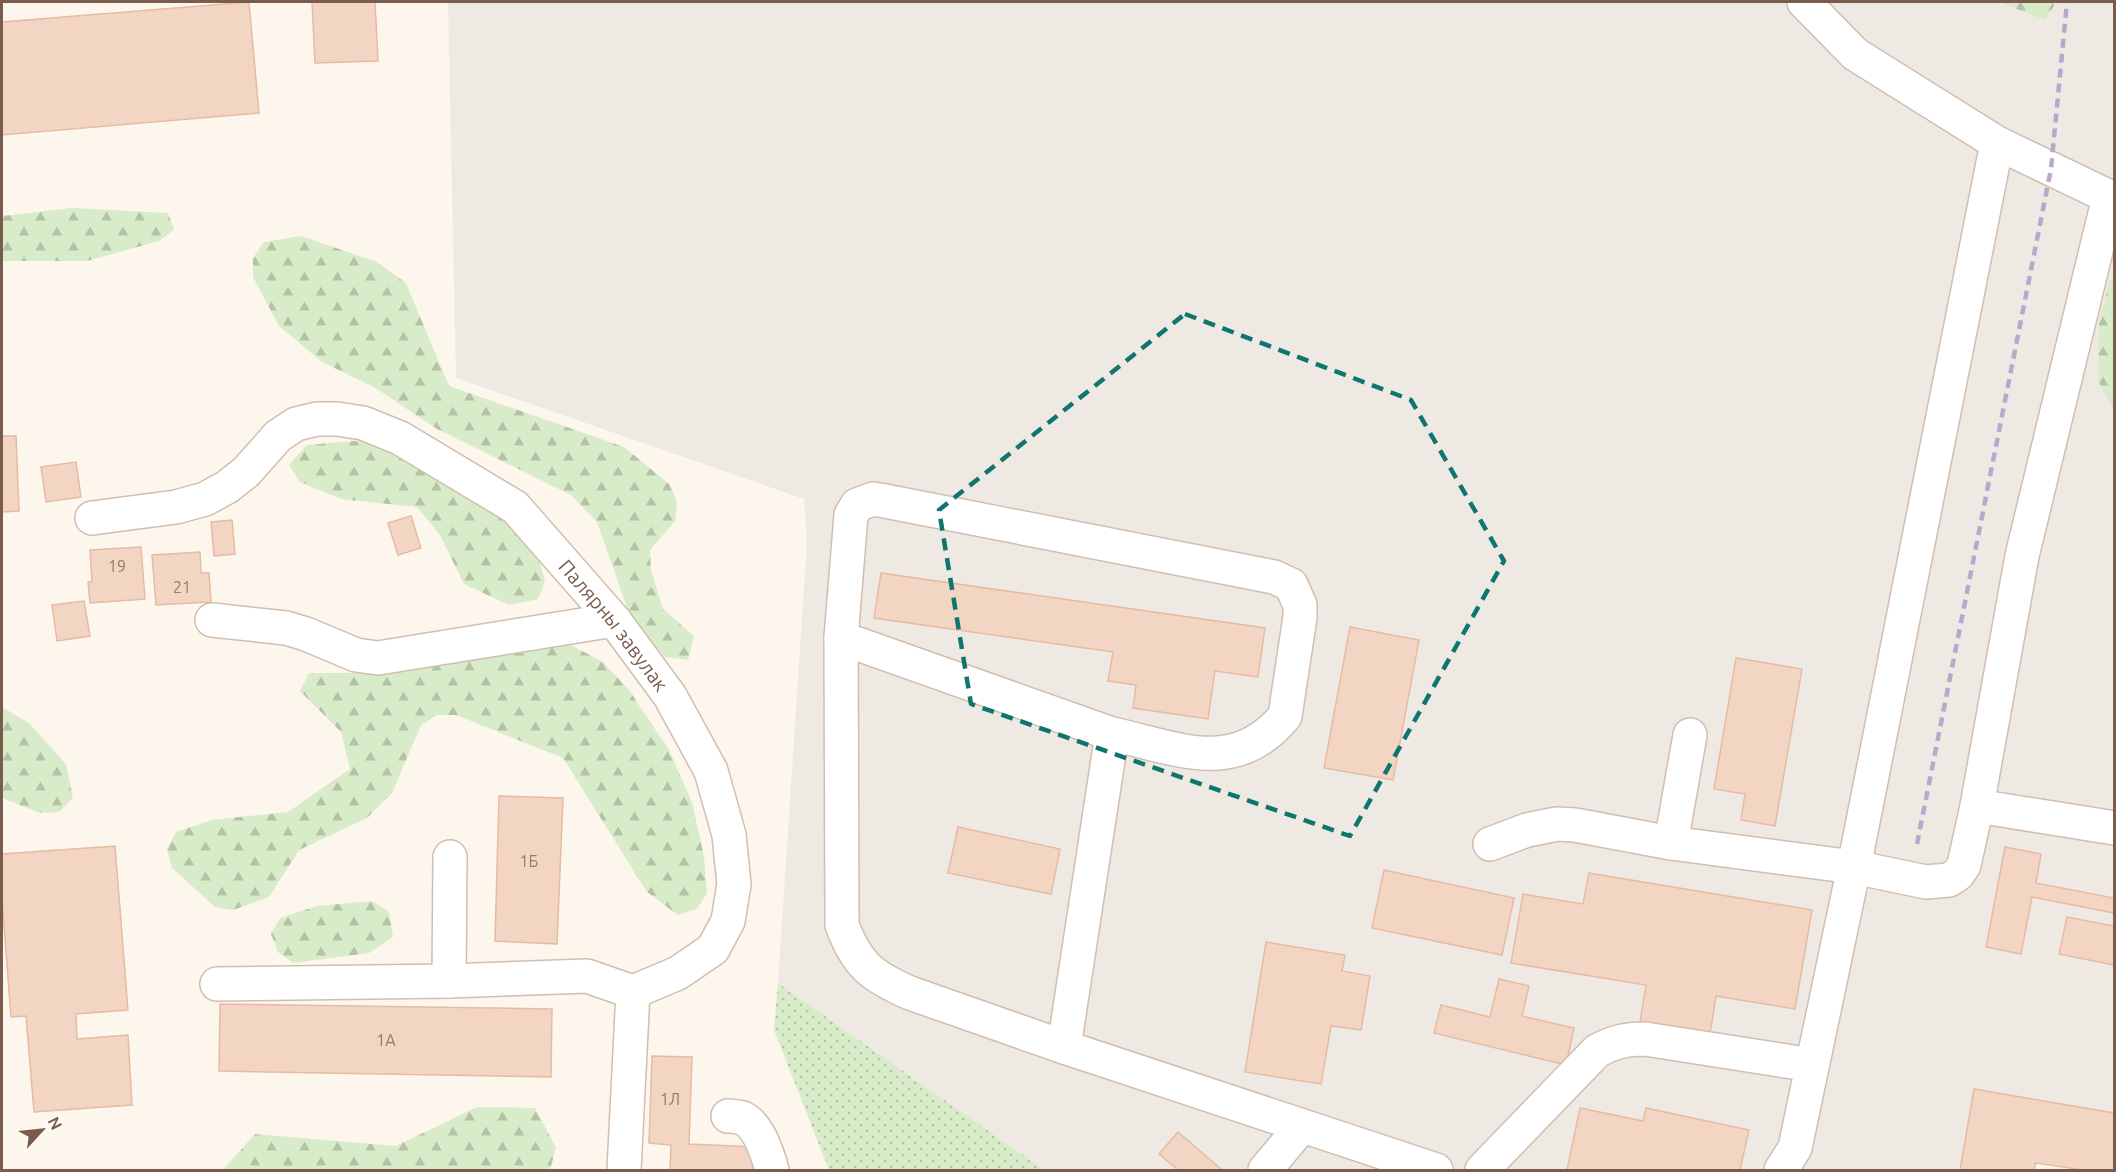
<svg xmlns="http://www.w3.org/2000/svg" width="2116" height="1172" viewBox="0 0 2116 1172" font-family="Ubuntu,sans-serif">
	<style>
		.industrial { fill: #efe9e4 }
		.green { fill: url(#green-dots) }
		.forest { fill: url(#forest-firs) }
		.building { fill: #f3d5c3; stroke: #e6bba3; stroke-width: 1.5 }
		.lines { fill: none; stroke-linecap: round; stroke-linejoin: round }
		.minor-casing { stroke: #d1beb0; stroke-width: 36 }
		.minor { stroke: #fff; stroke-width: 33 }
		.rail { stroke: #b9a8c9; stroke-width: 4.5; stroke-dasharray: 9 6; stroke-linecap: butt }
		.marked { fill: none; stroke: #0f766e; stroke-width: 4.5; stroke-dasharray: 12 8; stroke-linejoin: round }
		.labels { text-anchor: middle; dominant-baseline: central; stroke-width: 4.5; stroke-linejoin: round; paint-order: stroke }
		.number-label { font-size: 16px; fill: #987a6a }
		.street-label { font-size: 20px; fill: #7a5c4d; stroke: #fffaf3 }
	</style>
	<defs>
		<pattern id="green-dots" width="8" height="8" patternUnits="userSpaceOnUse" patternTransform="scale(1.5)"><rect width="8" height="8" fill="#d8ecc9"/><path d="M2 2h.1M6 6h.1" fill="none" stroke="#b4c2a5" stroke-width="1.8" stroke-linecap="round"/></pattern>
		<pattern id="forest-firs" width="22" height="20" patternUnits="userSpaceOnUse" patternTransform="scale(1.5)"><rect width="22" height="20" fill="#d8ecc9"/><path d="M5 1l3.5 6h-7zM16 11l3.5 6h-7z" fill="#b4c2a5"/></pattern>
	</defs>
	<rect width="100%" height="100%" fill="#fdf6ec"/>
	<!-- industrial -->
	<path class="industrial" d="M448 2H2114V1170H2083L2036 1163 2034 1170H1044L778 983 807 542 804 499 456 378Z"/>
	<!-- green -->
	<path class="green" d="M778 983 1044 1170H829L774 1030Z"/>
	<!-- forest -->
	<path class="forest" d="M1999 2H2053L2054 6 2045 20Z
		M72 208 168 213 174 230 159 241 87 261H2V216Z
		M301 236 377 262 406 283 449 386 624 447 669 484 677 501 675 521 650 550 651 570 663 609 694 636 688 660 665 657 634 627 597 522 571 495 437 429 374 387 322 362 279 326 253 277V258L264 242Z
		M2114 275V409L2098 381 2099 322 2109 283Z
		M365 440 457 483 505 517 540 562 545 581 538 599 509 605 464 584 440 535 417 507 341 499 300 482 289 465 307 445Z
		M550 643 569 644 603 662 629 690 669 750 692 802 704 857 707 893 696 909 678 915 647 892 563 758 456 715H437L421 725 392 793 367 818 299 850 269 897 233 910 215 907 172 868 167 849 176 832 212 820 288 812 350 769 341 732 300 691 309 673H365Z
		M2 707 29 723 66 764 73 798 59 812 40 813 2 798Z
		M372 901 389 912 393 937 369 953 293 963 278 952 271 934 280 918 317 906Z
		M477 1107 535 1108 556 1148 550 1170H223L255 1134 396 1146Z"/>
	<!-- building -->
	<path class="building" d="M249 2 259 113 2 135V22Z
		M312 2H375L378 61 315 63Z
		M2 436H16L19 511 2 512Z
		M76 462 81 497 46 502 41 467Z
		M411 516 421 548 398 555 388 523Z
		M232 520 235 554 214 556 211 522Z
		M141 547 145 599 90 603 88 582H92L90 550Z
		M200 552 201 573H209L211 602 156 605 152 555Z
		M881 573 1265 628 1258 677 1215 671 1208 719 1133 708 1136 685 1108 681 1113 652 874 618Z
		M84 601 90 636 57 641 52 605Z
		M1350 627 1419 640 1393 780 1324 768Z
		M1736 658 1802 669 1775 826 1741 820 1745 794 1714 789Z
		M499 796 563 798 557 944 495 941Z
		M958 827 1060 849 1051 894 948 873Z
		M115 846 128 1010 76 1014 77 1039 128 1035 132 1105 34 1112 26 1016 11 1017 2 899V854Z
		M2005 847 2041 854 2036 883 2114 898V913L2032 897 2021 954 1986 947Z
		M1384 870 1514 898 1502 955 1372 928Z
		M1589 873 1812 910 1795 1009 1716 996 1710 1034 1640 1022 1646 985 1511 963 1523 894 1583 904Z
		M2067 917 2114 926V965L2059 954Z
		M1266 942 1345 955 1342 971 1370 976 1361 1030 1331 1026 1321 1084 1245 1072Z
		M1499 979 1529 986 1522 1016 1574 1028 1566 1065 1434 1033 1441 1005 1490 1017Z
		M220 1004 552 1009 551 1077 219 1071Z
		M652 1056 692 1057 689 1144 756 1147 755 1170H670L671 1145 649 1143Z
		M1974 1089 2114 1113V1170H2083L2036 1163 2034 1170H1960Z
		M1580 1108 1643 1121 1646 1108 1749 1130 1740 1170H1567Z
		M1178 1132 1222 1170H1178L1159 1154Z"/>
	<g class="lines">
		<defs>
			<g id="minor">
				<path d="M1804 2 1855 54 1997 143 2114 199"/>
				<path id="s1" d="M92 518 176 507 205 499 227 487 246 472 278 436 296 424 317 419H337L363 423 400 438 515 507 614 620 670 696 711 771 729 835 734 884 728 921 713 949 678 973 633 992 624 1170"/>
				<path d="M212 620 286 628 306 634 356 655 378 658 614 620"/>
				<path d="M841 638 1112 734 1064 1047"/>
				<path d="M1112 734C1177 748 1235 777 1285 716L1300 617V605L1291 585 1274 577 885 501 873 499 857 505 851 515 841 638 842 925C857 965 871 976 910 993L1064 1047 1436 1170"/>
				<path d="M1977 806 2114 828"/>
				<path d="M1671 843 1690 735"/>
				<path d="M1490 844 1527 830 1557 824 1575 825 1671 843 1854 867 1926 882 1949 880 1958 874 1964 865 1977 806 2022 556 2109 197"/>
				<path d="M449 981 450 857"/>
				<path d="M217 984 449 981 587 976 633 992"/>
				<path d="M728 1116C733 1116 739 1117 743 1118 759 1126 768 1155 772 1170"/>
				<path d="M1265 1170 1302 1126"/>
				<path d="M1482 1170 1597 1051C1613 1042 1626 1039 1645 1039L1812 1065"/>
				<path d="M1781 1170 1795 1148 1854 867 1997 143"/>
			</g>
		</defs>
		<!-- minor casing -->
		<use href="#minor" class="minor-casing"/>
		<!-- minor -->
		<use href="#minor" class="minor"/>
		<!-- rail -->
		<path class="rail" d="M1917 844 2051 169 2067 2"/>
	</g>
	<!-- marked area -->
	<path class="marked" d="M1185 314 1411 400 1504 561 1350 836 971 704 939 510Z"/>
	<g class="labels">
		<!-- number labels -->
		<g class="number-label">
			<text x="117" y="566">19</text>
			<text x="182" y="587">21</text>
			<text x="529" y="861">1Б</text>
			<text x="386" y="1040">1А</text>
			<text x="670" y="1099">1Л</text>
		</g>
		<!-- street labels -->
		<g class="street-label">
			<text stroke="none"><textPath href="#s1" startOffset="630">Палярны завулак</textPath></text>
		</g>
	</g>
	<!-- border -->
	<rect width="2116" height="1172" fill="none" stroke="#7a5c4d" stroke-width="6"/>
	<!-- north arrow -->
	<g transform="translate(42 1130) rotate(63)" stroke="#fffaf3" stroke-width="4.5" paint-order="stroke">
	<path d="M0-4.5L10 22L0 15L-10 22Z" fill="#7a5c4d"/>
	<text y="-9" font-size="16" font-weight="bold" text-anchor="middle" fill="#7a5c4d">N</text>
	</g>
</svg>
